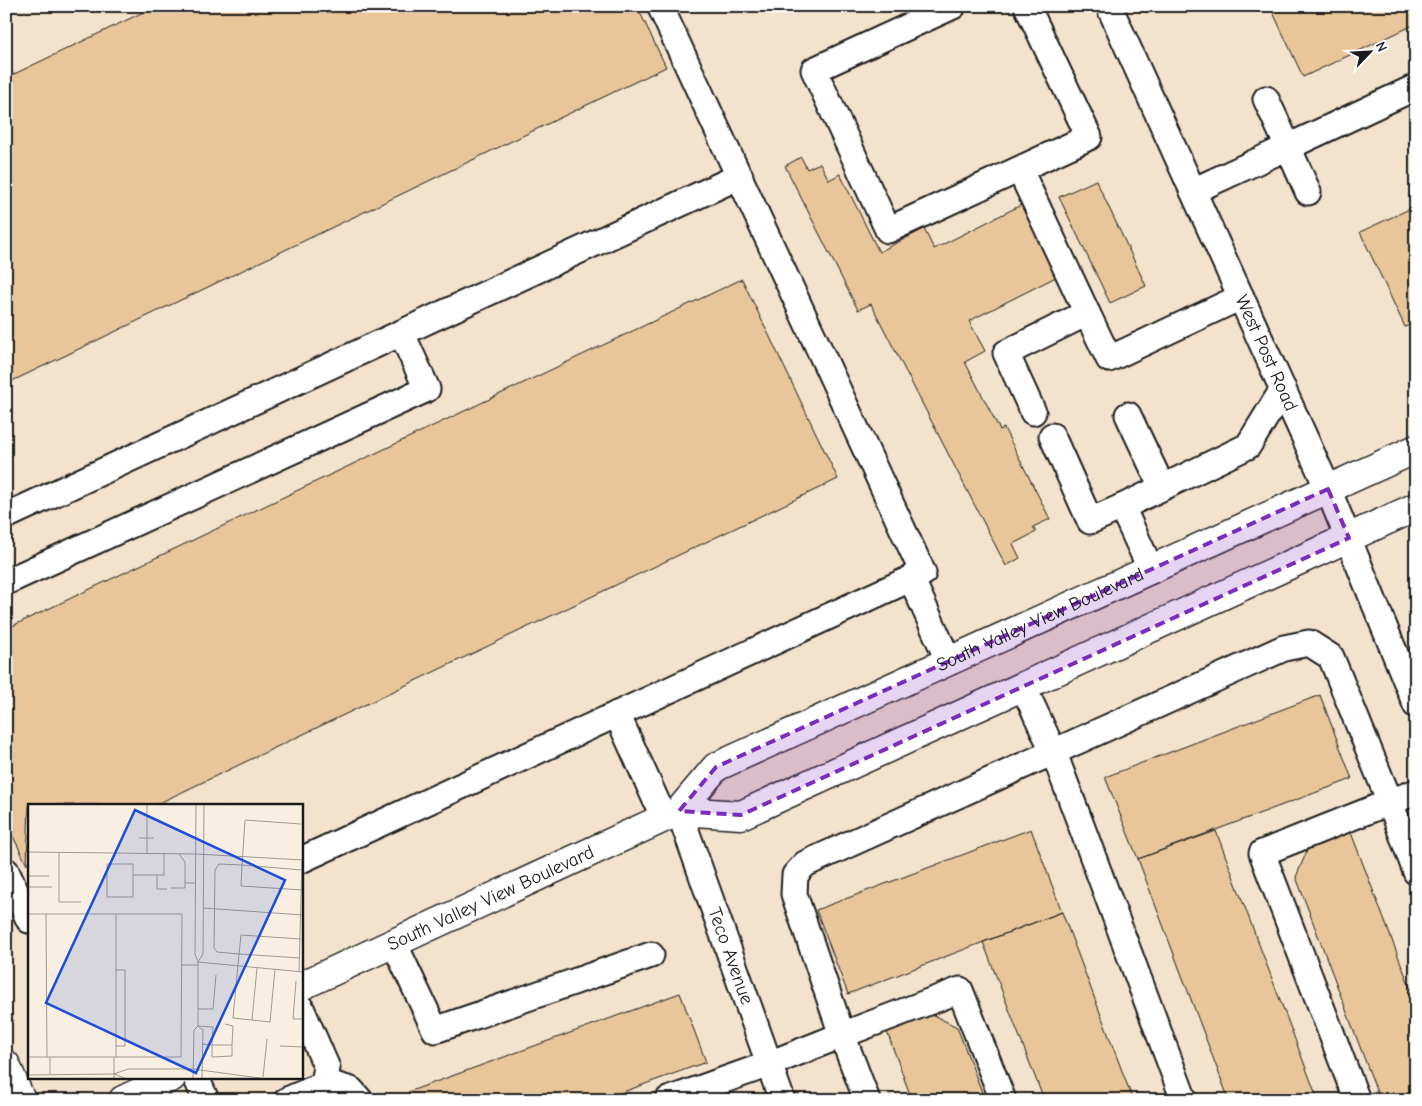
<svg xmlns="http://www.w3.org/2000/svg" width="1422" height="1106" viewBox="0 0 1422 1106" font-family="'Comic Neue',sans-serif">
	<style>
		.built { fill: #f3e2cc; fill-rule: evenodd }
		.building { fill: #e8c69a; stroke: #1c1c1c }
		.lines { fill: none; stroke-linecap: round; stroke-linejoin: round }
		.minor-casing { stroke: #1c1c1c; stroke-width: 29 }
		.major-casing { stroke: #1c1c1c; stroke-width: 31 }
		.minor { stroke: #fff; stroke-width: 25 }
		.major { stroke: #fff; stroke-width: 28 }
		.marked { fill: #7b2cbf; fill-opacity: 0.2; stroke: #7b2cbf; stroke-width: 4; stroke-dasharray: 10 6; stroke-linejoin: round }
		.labels { text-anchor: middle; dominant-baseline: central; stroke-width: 5; stroke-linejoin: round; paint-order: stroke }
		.street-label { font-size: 19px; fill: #1c1c1c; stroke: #fff }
		.inset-road { fill: none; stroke: #a09a92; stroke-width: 1 }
		.view { fill: #1d4ed8; fill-opacity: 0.15; stroke: #1d4ed8; stroke-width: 2.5 }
		.inset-edge { fill: none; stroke: #1c1c1c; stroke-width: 2.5 }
	</style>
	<rect width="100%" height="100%" fill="#f8eee1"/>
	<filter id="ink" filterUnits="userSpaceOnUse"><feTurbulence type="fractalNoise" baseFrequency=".02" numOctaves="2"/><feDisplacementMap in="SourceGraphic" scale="10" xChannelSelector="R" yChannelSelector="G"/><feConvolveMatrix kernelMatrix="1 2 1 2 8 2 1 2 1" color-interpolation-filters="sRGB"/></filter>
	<g filter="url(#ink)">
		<!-- built -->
		<path class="built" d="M6 6H1416V1100H6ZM29 805H301V1077H29Z"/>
		<!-- building -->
		<path class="building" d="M156 6H637L666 67 6 384V78Z
			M1270 6H1416V24L1303 77Z
			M801 157 807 169 820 163 829 180 840 174 879 252 924 229 934 249 1021 205 1058 276 969 321 985 351 965 362 1000 430 1004 428 1050 519 1033 527 1036 532 1013 544 1020 558 1006 566 871 304 858 310 785 166Z
			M1096 180 1146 286 1110 303 1059 197Z
			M1416 206V322L1405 327 1360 232Z
			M742 279 838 479 155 805H29L27 865 6 822V629Z
			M1320 695 1352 779 1138 859 1105 777Z
			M1031 829 1062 912 848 994 816 910Z
			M1350 830 1416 1003V1100H1380L1296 877 1309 846Z
			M1216 831 1318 1100H1229L1138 859Z
			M1062 912 1133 1100H1044L983 942Z
			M680 993 706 1062 601 1100H411L408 1092Z
			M929 1013 957 1027 985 1100H912L886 1029Z"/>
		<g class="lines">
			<defs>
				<g id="minor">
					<path d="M953 6 814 70 888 230 1089 137 1027 6"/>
					<path id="s1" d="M1109 6 1328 489 1416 705"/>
					<path d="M1020 170 1087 313"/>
					<path d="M1193 191 1288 147 1266 99"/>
					<path d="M1308 192 1288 147 1416 87"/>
					<path d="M1033 412 1006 353 1087 313 1109 359 1241 297"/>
					<path d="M1128 415 1162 487"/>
					<path d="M1052 436 1090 521 1122 507"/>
					<path d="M6 516 740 176"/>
					<path d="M1151 570 1122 507 1248 446 1283 389"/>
					<path d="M911 578 949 662"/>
					<path d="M6 582 427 389 402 334"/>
					<path d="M1023 686 1054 753 1184 1100"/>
					<path d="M617 714 664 818"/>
					<path id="s2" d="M679 811 782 1100"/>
					<path d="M301 860 923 573 660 6"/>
					<path d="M6 871 29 920"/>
					<path d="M394 943 435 1030 651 955"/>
					<path d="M196 1077 206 1100"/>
					<path d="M324 1082 351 1090 360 1100"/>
					<path d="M287 1100 320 1086 324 1082 327 1068 301 1008"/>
					<path d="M668 1100 769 1064 842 1035 794 894 795 875 805 864 1284 648 1309 643 1331 657 1390 802 1416 792"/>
					<path d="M867 1100 842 1035 960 990 1003 1100"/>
					<path d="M1357 1100 1262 853 1390 802 1416 872"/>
				</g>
				<g id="major">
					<path d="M679 811 741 815 1416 507"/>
					<path id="s3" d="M301 986 679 811 716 767 1416 449"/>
					<path d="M6 1065 21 1100"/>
					<path d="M123 1100 172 1077"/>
				</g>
			</defs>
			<!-- minor casing -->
			<use href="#minor" class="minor-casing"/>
			<!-- major casing -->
			<use href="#major" class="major-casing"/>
			<!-- minor -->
			<use href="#minor" class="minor"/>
			<!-- major -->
			<use href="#major" class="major"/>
		</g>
	</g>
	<!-- marked area -->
	<path class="marked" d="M1328 489 1349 538 741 815 679 811 716 767Z"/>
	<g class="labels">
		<!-- street labels -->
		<g class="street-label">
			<text stroke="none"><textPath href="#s1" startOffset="381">West Post Road</textPath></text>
			<text stroke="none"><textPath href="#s3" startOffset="830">South Valley View Boulevard</textPath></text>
			<text stroke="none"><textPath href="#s3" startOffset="209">South Valley View Boulevard</textPath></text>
			<text stroke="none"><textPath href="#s2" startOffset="154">Teco Avenue</textPath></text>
		</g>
	</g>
	<!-- overview -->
	<g transform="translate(28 804)">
		<rect width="275" height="275" fill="#f8eee1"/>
		<path class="inset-road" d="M119 0V34H126M168 0 167 150 170 158V222L175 226 174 275M111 34H119V49M0 48 168 50 275 56M31 48V98H53M136 49V71H129V85H139M151 50 157 58V79H168M79 60H105V93H79ZM274 66 214 61 213 82 275 86M105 71H129M0 72H21M0 83H24M143 84H157V79M175 104 275 111M0 110H154L153 253H22M18 110 19 253M272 154 211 150 213 131 273 135M170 158 275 168M170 158 175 150 176 0M153 161H170M247 165 242 218 205 214 211 150 189 148 186 144 187 66 191 60 214 61 217 16 273 20M271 168 274 56M268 177 265 215H275M170 205H185L188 171M224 216 229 164M197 220 205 222 204 241M170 222 185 223V224L184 241V253L204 252V241H184L175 240M88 242H97V166H88M252 242 275 243M0 253H22V270M86 253V275M88 253V110M86 270 100 265H165L239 275M0 271 86 270 99 275M235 273 239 235M165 275 166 226 170 222"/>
		<path class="view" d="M107 6 257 76 168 269 18 199Z"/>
		<rect width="275" height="275" class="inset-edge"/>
	</g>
	<!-- margin -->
	<rect width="1422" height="1106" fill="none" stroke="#fff" stroke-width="25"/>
	<rect x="12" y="12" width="1397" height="1081" fill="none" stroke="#1c1c1c" stroke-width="2" filter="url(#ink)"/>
	<!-- north arrow -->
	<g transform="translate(1370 52) rotate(65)" stroke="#ffffff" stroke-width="4" paint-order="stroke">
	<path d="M0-4L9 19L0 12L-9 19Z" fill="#1c1c1c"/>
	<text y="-8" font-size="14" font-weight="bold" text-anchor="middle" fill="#1c1c1c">N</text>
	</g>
</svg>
